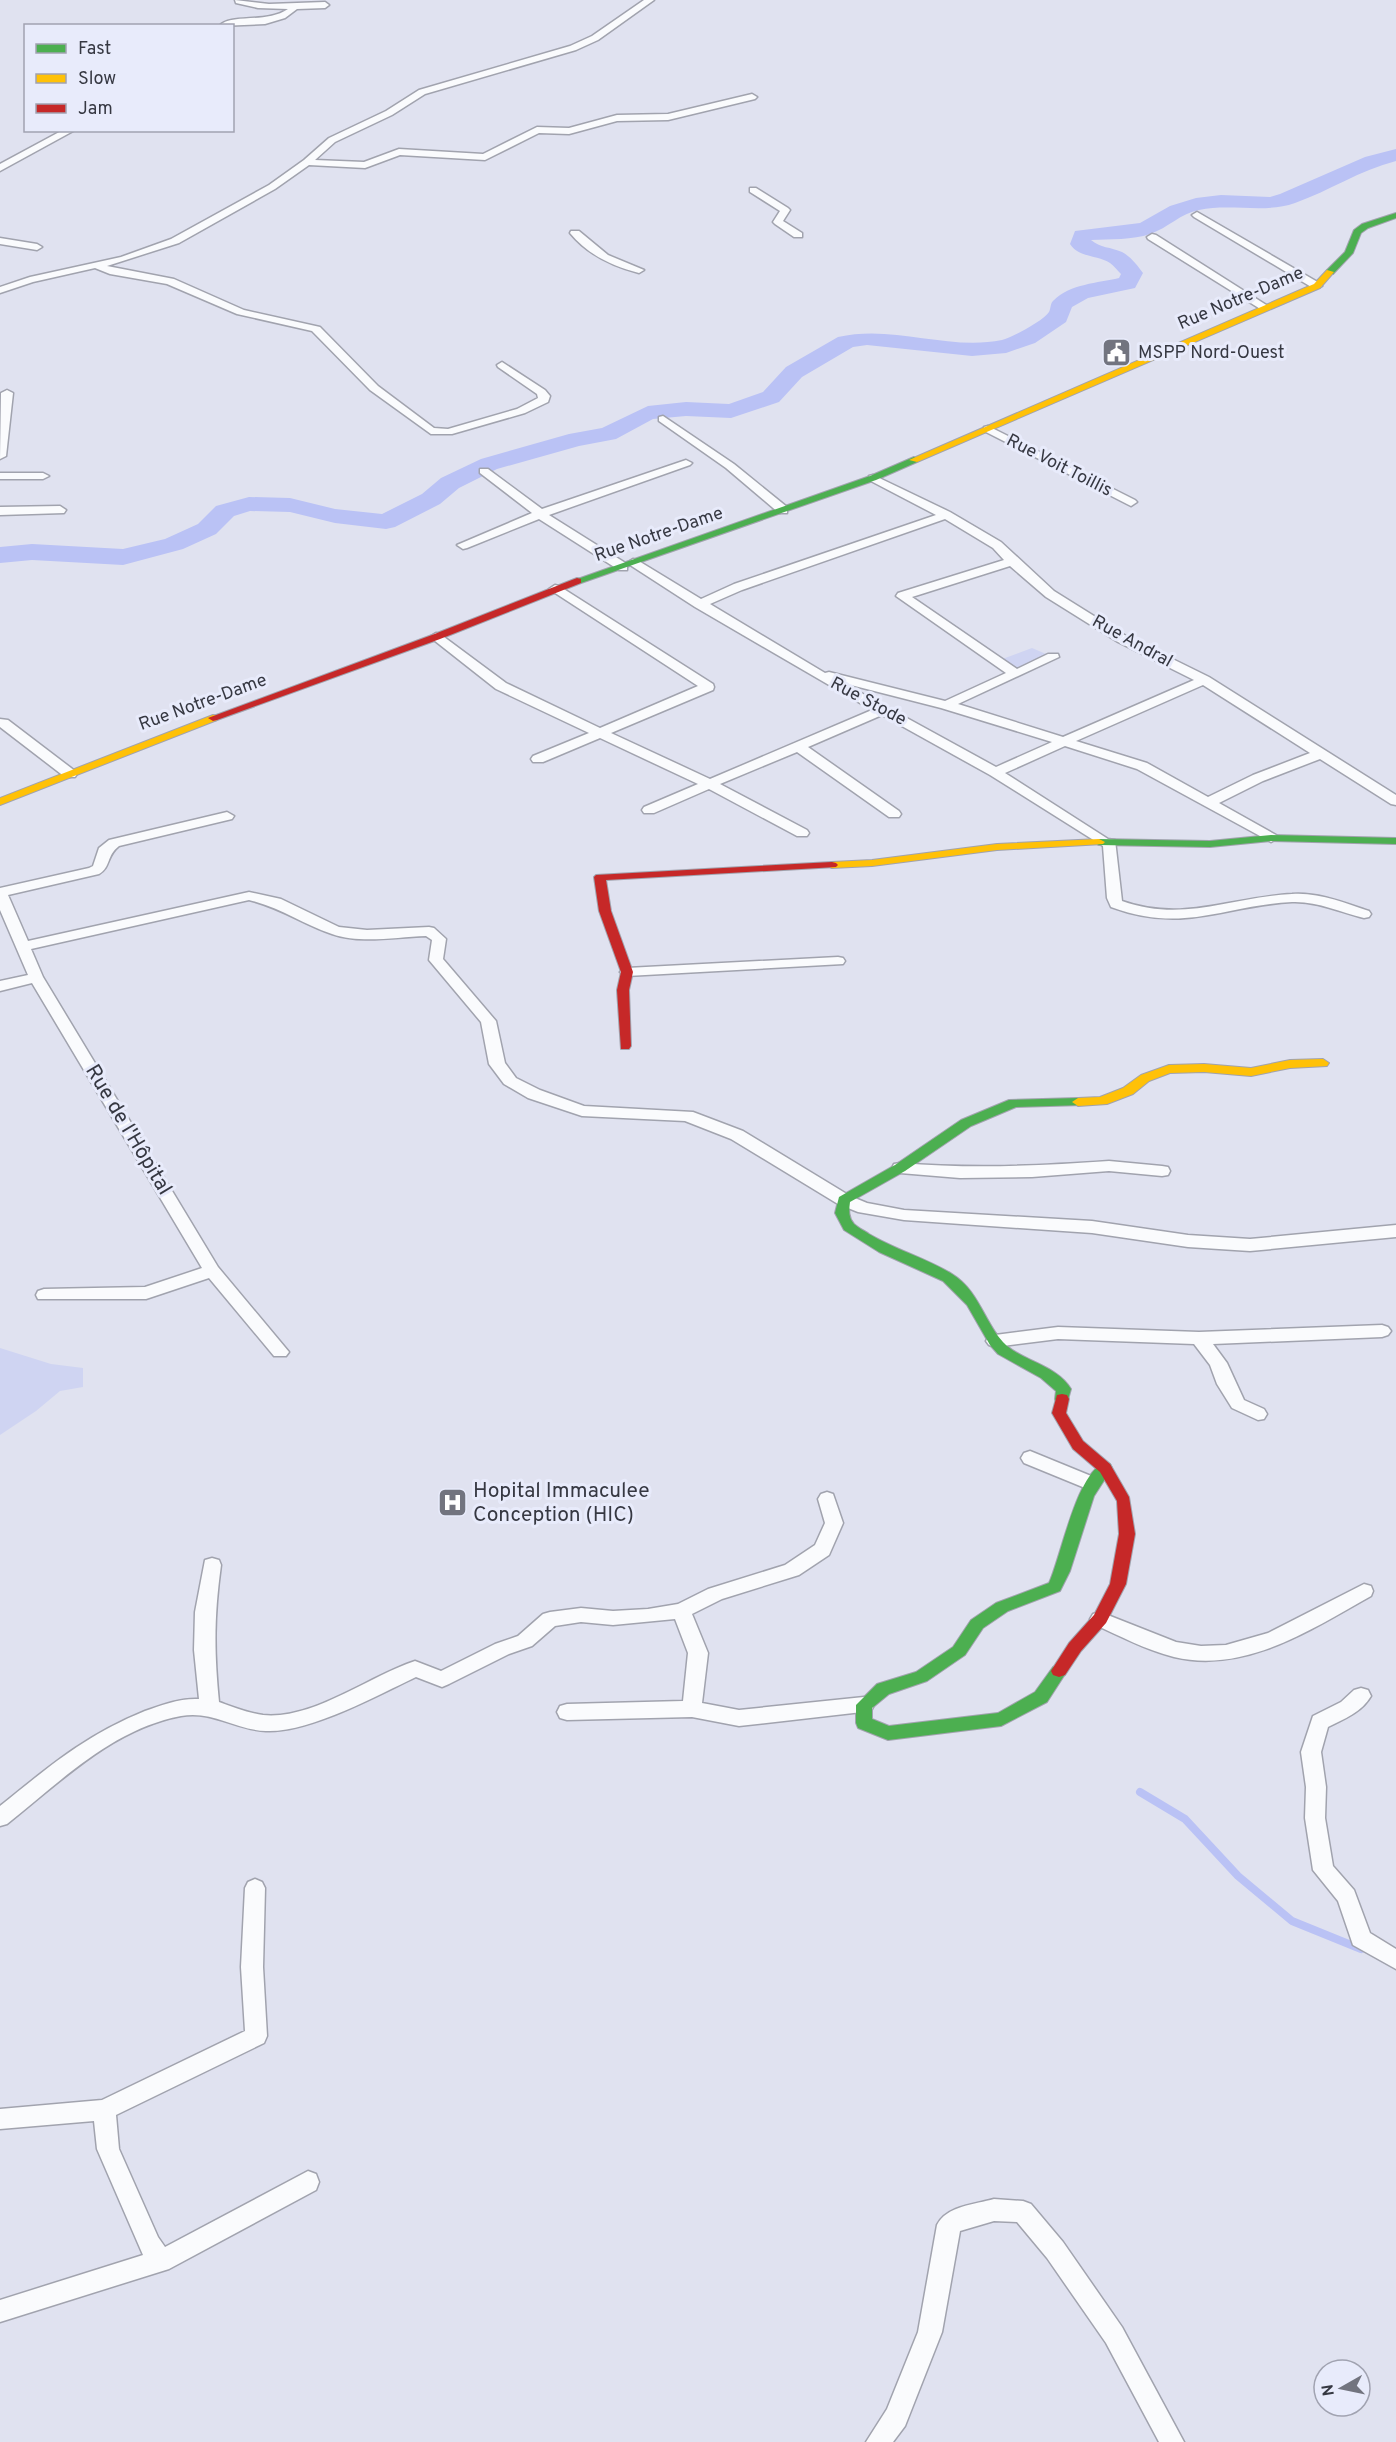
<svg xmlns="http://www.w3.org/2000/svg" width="1396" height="2442" viewBox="0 0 1396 2442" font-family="Overpass,sans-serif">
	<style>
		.green { fill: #cfd4f2 }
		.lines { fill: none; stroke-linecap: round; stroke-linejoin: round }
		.stream { stroke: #bac2f5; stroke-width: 8 }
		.river { fill: #bac2f5; fill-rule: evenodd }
		.street-casing { stroke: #a1a3ae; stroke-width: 3 }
		.fast-casing { stroke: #a1a3ae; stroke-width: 2 }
		.slow-casing { stroke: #a1a3ae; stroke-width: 2 }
		.jam-casing { stroke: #a1a3ae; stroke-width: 2 }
		.street { fill: #fafbfd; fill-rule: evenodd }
		.fast { fill: #4caf50; fill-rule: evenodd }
		.slow { fill: #ffc107; fill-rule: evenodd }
		.jam { fill: #c62828; fill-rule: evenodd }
		.labels { text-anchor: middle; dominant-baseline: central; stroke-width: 6; stroke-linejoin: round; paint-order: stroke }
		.far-street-label { font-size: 18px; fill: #363842; stroke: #e8ebfb }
		.far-poi-label { font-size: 18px; fill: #363842; stroke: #e8ebfb; text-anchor: start }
		.street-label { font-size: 21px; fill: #363842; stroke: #e8ebfb }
		.poi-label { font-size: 21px; fill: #363842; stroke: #e8ebfb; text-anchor: start }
	</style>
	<rect width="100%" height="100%" fill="#e0e2f0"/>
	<!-- green -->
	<path class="green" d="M1032 648 1053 657 1016 674 997 661Z
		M0 1348 51 1364 83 1368V1387L60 1391 36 1411 0 1435Z"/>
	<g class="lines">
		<!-- stream -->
		<path class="stream" d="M1140 1792 1185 1819 1238 1876 1292 1921 1361 1949"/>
		<!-- river -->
		<path class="river" d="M1396 149V161C1360 170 1329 191 1295 203 1264 214 1231 203 1199 210 1181 213 1168 228 1150 234 1133 240 1110 239 1091 240 1100 248 1111 247 1122 252 1130 256 1138 266 1143 273L1135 288 1088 298 1072 307 1066 322 1035 343 1006 353 972 356 867 345 853 347 802 377 779 402 731 418 686 416 653 419 616 439 579 446 497 469 459 488 440 504 395 527 386 529 335 523 290 512 250 511 234 516 216 534 183 549 123 565 32 560 0 563V547L32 544 123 549 165 539 198 524 216 506 249 497 290 498 335 509 382 514 422 494 441 478 481 459 569 434 602 428 648 406 686 402 729 404 763 392 786 367 838 337C893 324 948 351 1002 340 1013 337 1043 321 1049 312 1051 308 1050 303 1054 300 1070 284 1098 283 1119 278L1121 274C1118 271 1114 266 1110 263 1098 255 1079 258 1070 244L1075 231 1140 223 1170 206 1196 198 1221 195 1270 197 1280 194 1365 157Z"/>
		<defs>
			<path id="street" d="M235 0 269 4 325 2 329 5 325 8 297 9 285 18 265 24 219 26C232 13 266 24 288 9L258 8 236 3Z
				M644 0H654L598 40 576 50 425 94 392 115 335 142 315 160 364 162 399 149 483 154 537 127 569 128 617 115 668 114 752 94 757 97 755 99 668 120 617 121 569 134 539 133 485 160 400 155 365 168 309 165 275 189 179 243 107 266 174 279 244 310 320 327 378 386 434 428 448 429 517 409 538 398 537 394 498 367 497 365 502 362 545 390 550 396 548 402 525 413 452 434H431L370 390 312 331 237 314 167 284 110 274 95 268 33 282 0 293V287L30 277 121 257 171 239 269 185 304 160 329 138 386 111 419 90 570 46 592 36Z
				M63 130H75L0 171V164Z
				M750 188H756L788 208 790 210 783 221 802 233V237H794L775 224 773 222 780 211 750 192Z
				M1197 212 1321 284 1322 286 1313 288 1194 217 1192 215Z
				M571 231H579L608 255 644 270 639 273C612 266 588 255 570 233Z
				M1152 234 1156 235 1271 308 1262 310 1148 239 1147 237Z
				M0 238 37 244 42 247 37 250 0 244Z
				M7 390 13 393 6 456 0 459 1 393Z
				M663 416 734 464 787 507V513H779L726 468 659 421V417Z
				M988 426 1135 500 1137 502 1131 506 1127 504 984 431V427Z
				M686 460 692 463 690 465 549 515 627 564V570H619L539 519 467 548 463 549 457 545 532 513 480 473V469H488L542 509Z
				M0 473H43L49 476 43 479H0Z
				M873 475 950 512 1001 542 1054 591 1126 636 1209 677 1396 795V805L1391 804 1320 759 1263 781 1219 803 1276 835 1278 838 1271 842 1137 769 1065 746 1005 773 1108 839 1115 840 1122 901C1183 923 1232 897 1292 894 1318 892 1345 903 1369 911L1371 914 1369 917 1364 918C1340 912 1317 901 1292 902 1221 906 1185 934 1111 907L1107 898 1103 846 990 775 882 715 808 747 899 811 901 814 899 817H889L797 752 720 784 807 830 809 833 807 836H797L709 789 654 813H644L642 810 644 807 698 784 600 738 543 762H533L531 759 533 756 589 733 496 689 430 637 436 633 440 634 506 683 600 728 698 686 549 589 555 585 559 586 713 684 714 687 713 690 611 733 710 779 872 710 695 607 627 563 633 559 637 560 701 599 734 584 936 515 869 480V476ZM945 519 993 548 1004 560 898 593 896 596 1006 673 945 701 829 672 825 673 710 604 742 590ZM1010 566 1046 597 1118 642 1194 680 1063 737 958 704 1059 657 1058 654H1048L1017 669 912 597ZM843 683 941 708 1052 742 996 767ZM1203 685 1310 753 1253 775 1208 797 1147 763 1076 741Z
				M60 506 66 510 64 513 0 515V507Z
				M0 719 8 720 75 771 77 774 75 777H65L0 727Z
				M227 812 234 816 232 819 119 846C106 856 111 867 99 874L8 895 28 941 249 892 281 899 339 927 367 930 429 927 434 928 446 939 443 959 496 1021 505 1063 516 1078 540 1090 584 1106 693 1112 743 1131 850 1196 867 1203 904 1210 1092 1221 1188 1235 1250 1239 1396 1225V1237L1250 1251 1188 1247 1092 1233 904 1220 858 1212 838 1204 731 1139 685 1121 582 1116 528 1098 504 1084 489 1064 481 1022 429 960 432 940 426 936C396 937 360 944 332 934 302 924 282 908 249 900L31 949 43 977 218 1267 289 1352 286 1356H274L209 1278 146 1299H38L36 1295 38 1291 44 1289 145 1287 202 1268 32 983 0 991V981L28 975 0 910V888L89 868 93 866 99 848 109 840Z
				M838 957 843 958 845 961 843 964 627 976 620 972 627 968Z
				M1109 1161 1162 1166 1168 1167 1170 1171 1168 1175 1162 1176 1109 1171 1032 1177 960 1178 900 1173 894 1172 892 1168 894 1164 900 1163C972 1169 1037 1166 1109 1161Z
				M1382 1325 1388 1327 1391 1331 1388 1335 1382 1337 1213 1344 1227 1363 1244 1400 1264 1409 1267 1414 1264 1419 1258 1420 1232 1408 1217 1384 1210 1365 1194 1344 1058 1339 995 1347 989 1345 986 1341 989 1337 995 1335 1058 1327 1199 1332Z
				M1030 1451 1096 1478 1099 1483 1096 1488 1090 1490 1024 1463 1021 1458 1024 1453Z
				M827 1492 833 1494 843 1523 829 1555 799 1575 722 1599 692 1614 708 1653 702 1703 739 1710 864 1697 871 1699 874 1705 871 1711 739 1726 692 1717 567 1720 560 1718 557 1712 560 1706 567 1704 683 1701 688 1653 675 1619 613 1625 581 1622 555 1626 532 1646 509 1654 449 1684 442 1687 416 1677C376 1696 309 1733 266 1731 236 1730 212 1710 181 1716 112 1729 60 1782 7 1824L0 1826V1806C50 1766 84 1736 145 1711 162 1705 180 1698 199 1699L194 1650 195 1612 205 1560 212 1558 219 1560 221 1565C214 1616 214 1651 219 1702 233 1707 248 1713 263 1715 313 1720 369 1676 415 1661L441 1671 495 1644 518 1636 543 1614 550 1612 581 1608 613 1611 648 1609 678 1604 708 1589 785 1565 815 1545 825 1523 818 1499 821 1494Z
				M1364 1584 1371 1586 1373 1591 1371 1596C1312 1629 1245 1674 1174 1657 1146 1650 1120 1636 1093 1624L1090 1619 1093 1614 1100 1612 1176 1642 1201 1646 1226 1645 1268 1633Z
				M1361 1688 1368 1690 1371 1696C1362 1712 1344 1719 1328 1727L1321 1752 1326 1787 1325 1818 1333 1866 1354 1890 1370 1933 1396 1949V1969L1353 1945 1338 1901 1313 1870 1305 1818 1306 1787 1301 1752 1313 1716 1341 1702 1354 1690Z
				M255 1879 262 1882 265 1888 263 1967 267 2036 264 2043 116 2115 119 2149 158 2237 165 2247 308 2171 316 2174 319 2182 316 2190 169 2269 0 2322V2300L143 2255 97 2149 94 2121 0 2129V2109L102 2100 245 2031 241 1967 245 1888 248 1882Z
				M994 2199 1023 2201 1031 2204 1063 2242 1122 2327 1184 2442H1159L1106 2343 1047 2258 1017 2222 994 2221 960 2231 942 2332 905 2426 893 2442H866L887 2409 918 2332 937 2225C946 2206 976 2204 994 2199Z"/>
			<path id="fast" d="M1396 213V218L1368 228 1361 233 1353 253 1333 274H1327V270L1345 252 1354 230 1362 224Z
				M914 457 919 460 917 462 876 480 581 583H573L572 581 870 476Z
				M1271 835 1396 838V844L1271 841 1210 847 1099 845 1093 842 1099 839 1210 841Z
				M1078 1098 1084 1102 1083 1105 1016 1107 971 1126 905 1171 850 1202C849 1210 848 1217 854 1224 858 1228 865 1231 869 1234 896 1250 926 1258 952 1274 980 1291 985 1326 1007 1346 1026 1362 1057 1366 1071 1389L1067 1403H1057L1055 1399 1056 1391 1041 1378 998 1354 990 1345 967 1305 943 1281 879 1252 844 1230 835 1213 839 1197 895 1165 961 1120 1009 1100Z
				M1105 1463 1110 1464 1112 1468 1094 1496 1070 1571 1060 1591 1008 1611 983 1628 965 1655 927 1681 889 1694 872 1708V1719L889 1726 998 1713 1035 1692 1053 1667 1059 1665 1065 1667 1067 1671 1047 1702 1001 1726 888 1740 858 1728 856 1723V1705L877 1684 916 1672 953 1647 971 1620 996 1603 1049 1583C1061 1557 1077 1471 1105 1463Z"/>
			<path id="slow" d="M1327 270 1334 272 1320 288 917 462 909 460 1314 284Z
				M213 715 217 716V720L0 805V798Z
				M1099 839 1105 842 1103 844 997 850 872 866 832 868 826 865 832 862 872 860 997 844Z
				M1323 1059 1329 1063 1327 1066 1290 1068 1251 1076 1204 1072 1170 1073 1149 1081 1133 1094 1107 1104 1078 1106 1072 1102 1078 1098 1100 1097 1123 1088 1141 1075 1169 1065 1204 1064 1251 1068 1290 1060Z"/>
			<path id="jam" d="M577 578 581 579V583L440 639 217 720 213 721 208 718 432 635Z
				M832 862 836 863 838 865 836 867 606 880 611 911 633 972 629 990 631 1046 629 1049H621L617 990 621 972 599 911 594 877 596 875Z
				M1062 1394 1067 1395 1069 1399 1066 1413 1083 1441 1110 1464 1129 1497 1135 1534 1126 1584 1106 1623 1081 1651 1065 1675 1059 1677 1053 1675 1051 1671 1069 1643 1094 1615 1110 1584 1119 1534 1117 1501 1100 1472 1073 1449 1052 1413 1057 1395Z"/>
		</defs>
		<!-- street casing -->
		<use href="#street" class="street-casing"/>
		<!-- fast casing -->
		<use href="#fast" class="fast-casing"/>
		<!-- slow casing -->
		<use href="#slow" class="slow-casing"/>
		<!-- jam casing -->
		<use href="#jam" class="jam-casing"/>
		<!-- street -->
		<use href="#street" class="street"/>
		<!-- fast -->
		<use href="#fast" class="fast"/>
		<!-- slow -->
		<use href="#slow" class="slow"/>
		<!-- jam -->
		<use href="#jam" class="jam"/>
	</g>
	<!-- icons -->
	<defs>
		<symbol id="civic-square" viewBox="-11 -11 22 22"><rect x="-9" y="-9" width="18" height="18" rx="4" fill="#72747f" stroke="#e8ebfb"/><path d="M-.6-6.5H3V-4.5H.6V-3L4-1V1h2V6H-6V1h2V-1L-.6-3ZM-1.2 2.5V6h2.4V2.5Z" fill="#fff"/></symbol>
		<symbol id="hospital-square" viewBox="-11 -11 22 22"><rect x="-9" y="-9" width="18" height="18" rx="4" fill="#72747f" stroke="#e8ebfb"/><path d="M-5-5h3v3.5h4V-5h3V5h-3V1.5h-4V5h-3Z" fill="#fff"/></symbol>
	</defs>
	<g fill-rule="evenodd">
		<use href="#civic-square" x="1100" y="336" width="33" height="33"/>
		<use href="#hospital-square" x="436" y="1486" width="33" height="33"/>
	</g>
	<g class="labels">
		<!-- far-street labels -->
		<g class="far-street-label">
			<text transform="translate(1241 299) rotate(-23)">Rue Notre-Dame</text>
			<text transform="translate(1059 466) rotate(27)">Rue Voit Toillis</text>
			<text transform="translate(659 535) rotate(-19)">Rue Notre-Dame</text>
			<text transform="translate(1132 642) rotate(29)">Rue Andral</text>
			<text transform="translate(868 702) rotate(28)">Rue Stode</text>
			<text transform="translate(203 703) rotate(-20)">Rue Notre-Dame</text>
		</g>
		<!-- far-poi labels -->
		<g class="far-poi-label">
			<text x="1138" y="353">MSPP Nord-Ouest</text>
		</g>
		<!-- street labels -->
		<g class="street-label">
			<text transform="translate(128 1130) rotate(59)">Rue de l'Hôpital</text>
		</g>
		<!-- poi labels -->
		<g class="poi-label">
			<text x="473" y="1491">Hopital Immaculee<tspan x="473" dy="24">Conception (HIC)</tspan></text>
		</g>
	</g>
	<!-- legend -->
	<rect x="24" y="24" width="210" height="108" fill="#e8ebfb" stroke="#a1a3b1" stroke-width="1.5"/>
	<rect x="36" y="44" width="30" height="9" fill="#4caf50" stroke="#a1a3b1" stroke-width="1.5"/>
	<text x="78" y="54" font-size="18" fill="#363842">Fast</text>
	<rect x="36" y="74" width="30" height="9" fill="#ffc107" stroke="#a1a3b1" stroke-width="1.5"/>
	<text x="78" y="84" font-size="18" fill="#363842">Slow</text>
	<rect x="36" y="104" width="30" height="9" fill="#c62828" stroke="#a1a3b1" stroke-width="1.5"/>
	<text x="78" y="114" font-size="18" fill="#363842">Jam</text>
	<!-- north arrow -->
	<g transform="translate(1342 2388) rotate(261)"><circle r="28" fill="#e8ebfb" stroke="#a1a3b1" stroke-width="1.5"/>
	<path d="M0-4.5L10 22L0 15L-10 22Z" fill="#72747f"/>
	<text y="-9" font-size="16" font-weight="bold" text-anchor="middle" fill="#363842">N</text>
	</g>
</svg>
